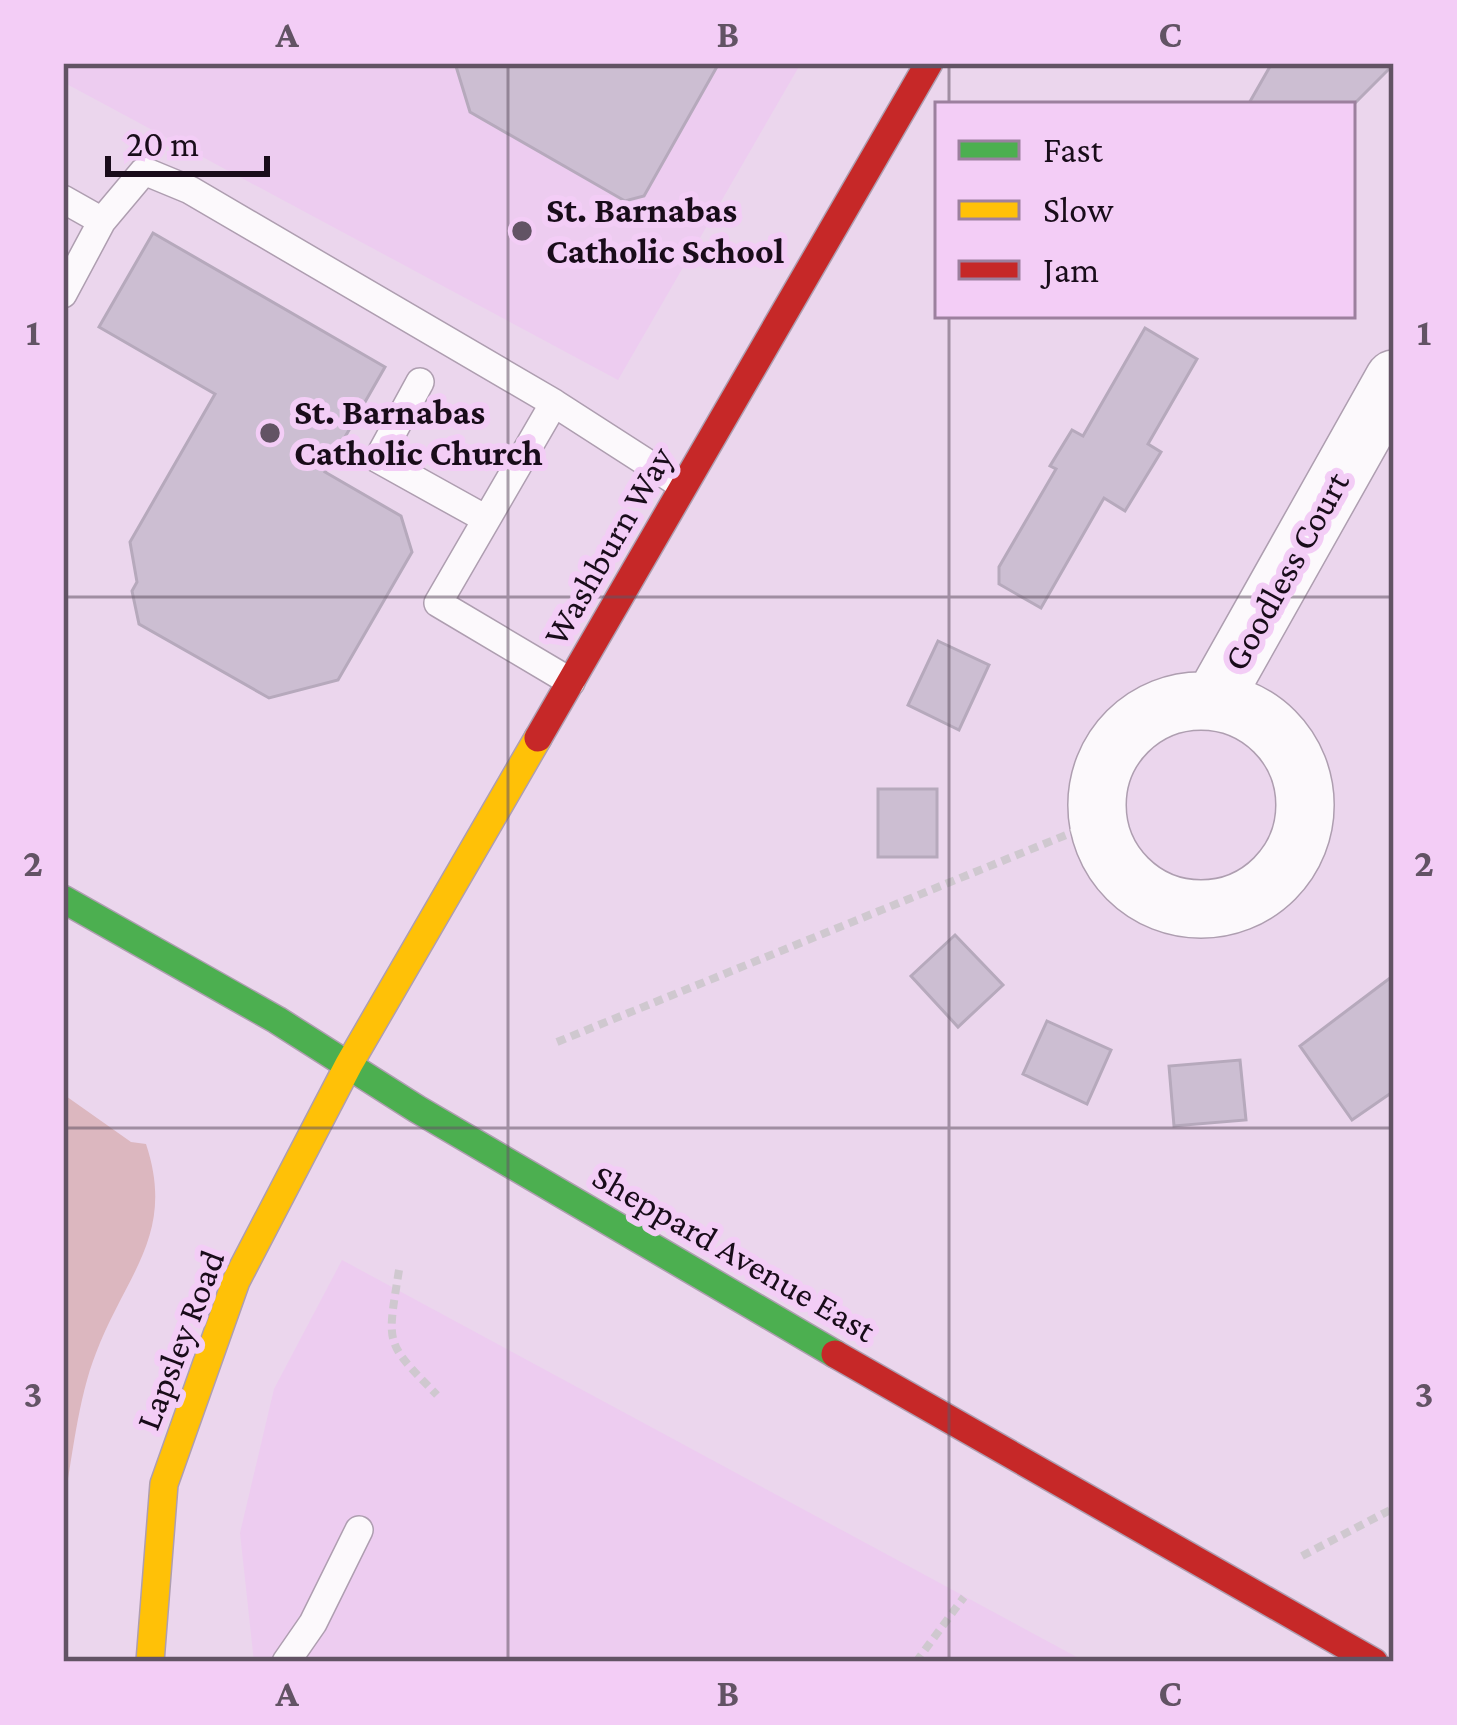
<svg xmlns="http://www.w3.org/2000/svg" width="1457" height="1725" viewBox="0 0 1457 1725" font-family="'Crimson Pro',serif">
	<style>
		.built { fill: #edccf0 }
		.green { fill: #dcb7bf }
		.building { fill: #ccbed2; stroke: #b6a9bc; stroke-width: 3 }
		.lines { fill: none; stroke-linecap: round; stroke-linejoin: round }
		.lane-casing { stroke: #ae9eb0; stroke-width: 30 }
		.street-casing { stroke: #ae9eb0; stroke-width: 60 }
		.fast-casing { stroke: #ae9eb0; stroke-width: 30 }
		.slow-casing { stroke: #ae9eb0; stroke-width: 30 }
		.jam-casing { stroke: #ae9eb0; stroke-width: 30 }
		.path { stroke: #cfc8cf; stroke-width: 8; stroke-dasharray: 9 6; stroke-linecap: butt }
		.lane { stroke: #fcf9fc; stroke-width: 27 }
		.street { stroke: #fcf9fc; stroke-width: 57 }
		.fast { stroke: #4caf50; stroke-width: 27 }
		.slow { stroke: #ffc107; stroke-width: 27 }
		.jam { stroke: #c62828; stroke-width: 27 }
		.grid { fill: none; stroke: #625364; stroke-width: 3; stroke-opacity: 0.55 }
		.poi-dot { fill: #625364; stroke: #f3cdf6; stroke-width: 4.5 }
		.labels { text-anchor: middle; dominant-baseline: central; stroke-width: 12; stroke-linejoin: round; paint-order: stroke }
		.poi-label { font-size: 36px; font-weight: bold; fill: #190c1a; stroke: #f3cdf6; text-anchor: start }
		.street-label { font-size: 36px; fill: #190c1a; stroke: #f3cdf6 }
		.neatline { fill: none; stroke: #625364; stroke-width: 4.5 }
		.grid-label { font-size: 39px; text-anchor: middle; font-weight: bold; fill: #625364 }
	</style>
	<rect width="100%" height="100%" fill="#ebd6ed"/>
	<!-- built -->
	<path class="built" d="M63 63H801L618 380 63 82Z
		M342 1260 1086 1662H254L240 1533 274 1389Z"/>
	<!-- green -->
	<path class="green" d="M63 1094 131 1142 146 1144C176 1234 126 1274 96 1353 78 1398 72 1460 63 1509Z"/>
	<!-- building -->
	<path class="building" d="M455 63H719L644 196 625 201 470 112Z
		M1272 63H1394V64L1353 105H1248Z
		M153 233 385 367 325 472 401 516 412 552 338 680 269 698 139 624 132 591 137 582 130 542 215 394 99 327Z
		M1145 328 1197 359 1148 444 1161 452 1125 511 1104 498 1041 608 999 584V567L1056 469 1050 466 1072 430 1083 436Z
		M938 641 989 665 959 730 908 705Z
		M878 789H937V857H878Z
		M955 935 1003 985 958 1027 911 976Z
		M1394 975V1091L1352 1120 1300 1046Z
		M1047 1021 1111 1050 1087 1104 1023 1074Z
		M1240 1060 1246 1120 1174 1126 1169 1066Z"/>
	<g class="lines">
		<defs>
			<path id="lane" d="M63 199 102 221
				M63 294 102 221 144 171 190 190 554 403 683 486
				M420 382 378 459 486 519
				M554 403 438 603 571 682
				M286 1662 313 1623 359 1530"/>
			<path id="street" d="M1097 805a104 104 0 1 1 208 0a104 104 0 1 1-208 0Z
				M1213 701 1394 379"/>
			<path id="fast" d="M63 899 277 1020 417 1109 835 1354"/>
			<path id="slow" d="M150 1662 164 1484 236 1281 349 1064 538 738"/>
			<path id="jam" d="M538 738 929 63
				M835 1354 1374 1662"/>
		</defs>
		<!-- lane casing -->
		<use href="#lane" class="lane-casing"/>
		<!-- street casing -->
		<use href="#street" class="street-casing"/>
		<!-- fast casing -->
		<use href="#fast" class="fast-casing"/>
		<!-- slow casing -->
		<use href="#slow" class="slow-casing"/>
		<!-- jam casing -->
		<use href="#jam" class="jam-casing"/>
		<!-- path -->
		<path class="path" d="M557 1042 1098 822
			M399 1270C387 1346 384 1341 437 1395
			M1302 1556 1394 1508
			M916 1662 964 1597"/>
		<!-- lane -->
		<use href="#lane" class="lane"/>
		<!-- street -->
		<use href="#street" class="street"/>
		<!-- fast -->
		<use href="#fast" class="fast"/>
		<!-- slow -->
		<use href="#slow" class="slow"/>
		<!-- jam -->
		<use href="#jam" class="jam"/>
	</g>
	<!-- grid -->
	<path class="grid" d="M508 63V1662M949 63V105M949 315V1662M63 597H1394M63 1128H1394"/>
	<!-- markers -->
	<g class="poi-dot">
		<circle cx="522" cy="231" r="12"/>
		<circle cx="270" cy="433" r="12"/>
	</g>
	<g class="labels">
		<!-- poi labels -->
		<g class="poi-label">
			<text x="546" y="210">St. Barnabas<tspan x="546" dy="41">Catholic School</tspan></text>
			<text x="294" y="412">St. Barnabas<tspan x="294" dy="41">Catholic Church</tspan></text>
		</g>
		<!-- street labels -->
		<g class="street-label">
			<text transform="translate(608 546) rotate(-60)">Washburn Way</text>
			<text transform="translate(1286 571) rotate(-61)">Goodless Court</text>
			<text transform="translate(734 1253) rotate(30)">Sheppard Avenue East</text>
			<text transform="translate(180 1340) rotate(-69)">Lapsley Road</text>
		</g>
	</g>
	<!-- border -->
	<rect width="1457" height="1725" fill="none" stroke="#f3cdf6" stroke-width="132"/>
	<!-- legend -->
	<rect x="935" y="102" width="420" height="216" fill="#f3cdf6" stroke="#9c809e" stroke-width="3"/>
	<rect x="959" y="141" width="60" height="18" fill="#4caf50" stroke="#9c809e" stroke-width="3"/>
	<text x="1043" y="162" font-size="36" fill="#190c1a">Fast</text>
	<rect x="959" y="201" width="60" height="18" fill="#ffc107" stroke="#9c809e" stroke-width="3"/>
	<text x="1043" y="222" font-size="36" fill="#190c1a">Slow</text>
	<rect x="959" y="261" width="60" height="18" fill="#c62828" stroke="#9c809e" stroke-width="3"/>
	<text x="1043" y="282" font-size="36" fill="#190c1a">Jam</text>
	<!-- scale -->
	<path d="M108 156v18h159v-18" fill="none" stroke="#190c1a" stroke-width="6"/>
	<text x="126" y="156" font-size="36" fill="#190c1a" stroke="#f3cdf6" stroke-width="9" paint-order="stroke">20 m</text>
	<rect x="66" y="66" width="1325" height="1593" class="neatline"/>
	<g class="grid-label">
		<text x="287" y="47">A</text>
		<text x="728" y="47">B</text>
		<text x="1170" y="47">C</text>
		<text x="33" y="345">1</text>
		<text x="1424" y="345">1</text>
		<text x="33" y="876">2</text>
		<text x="1424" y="876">2</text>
		<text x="33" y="1407">3</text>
		<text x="1424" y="1407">3</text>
		<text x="287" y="1706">A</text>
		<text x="728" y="1706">B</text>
		<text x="1170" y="1706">C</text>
	</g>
</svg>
